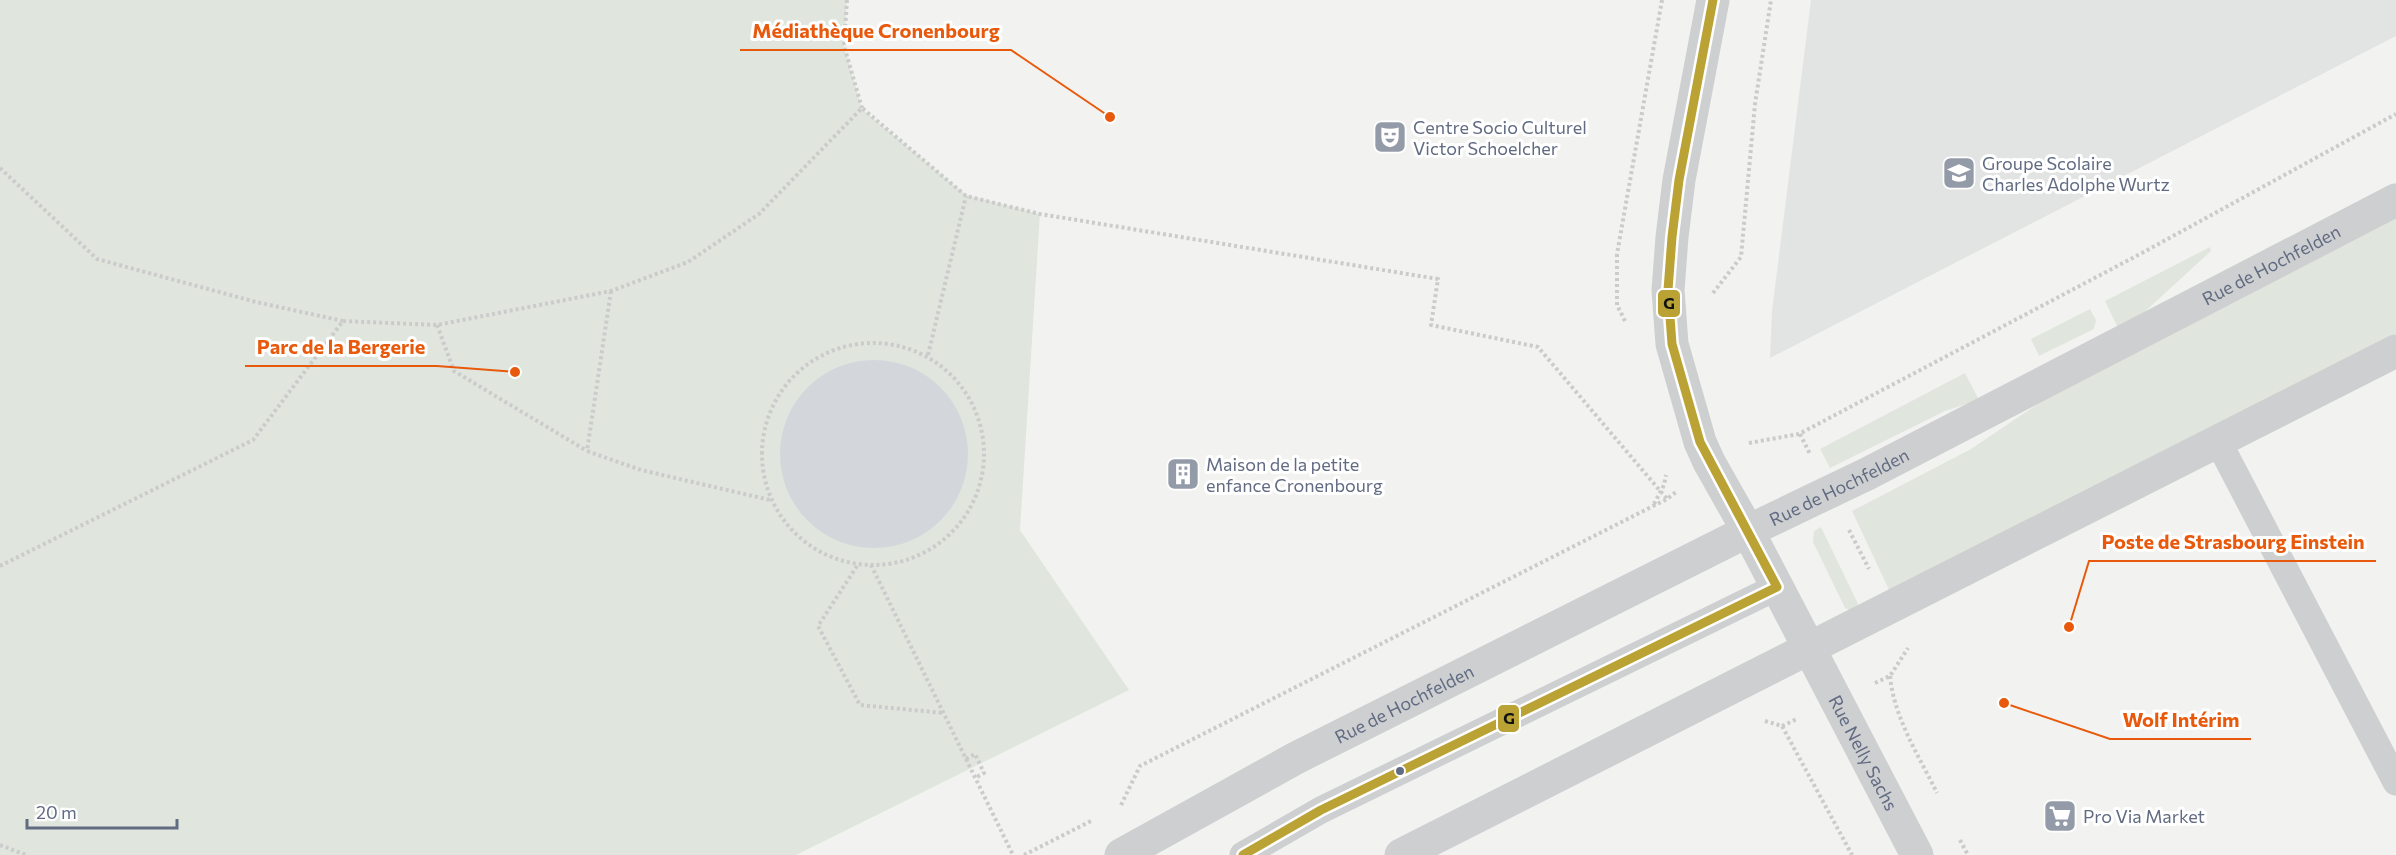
<svg xmlns="http://www.w3.org/2000/svg" width="2396" height="855" viewBox="0 0 2396 855" font-family="Commissioner,sans-serif">
	<style>
		.built { fill: #e2e3e3 }
		.green { fill: #e0e6de }
		.water { fill: #d3d7dc }
		.lines { fill: none; stroke-linecap: round; stroke-linejoin: round }
		.path { stroke: #cbcbcb; stroke-width: 4; stroke-dasharray: 3 3; stroke-linecap: butt }
		.lane { stroke: #cecfd0; stroke-width: 27 }
		.street { stroke: #cecfd0; stroke-width: 33 }
		.bus-1-casing { stroke: #fff; stroke-width: 14 }
		.bus-1 { stroke: #baa334; stroke-width: 9 }
		.bus-dot { fill: #616b82; stroke: #fff; stroke-width: 2 }
		.labels { text-anchor: middle; dominant-baseline: central; stroke-width: 6; stroke-linejoin: round; paint-order: stroke }
		.poi-label { font-size: 18px; fill: #616b82; stroke: #fff; text-anchor: start }
		.street-label { font-size: 18px; fill: #616b82; stroke: #fff }
		.leader { fill: none; stroke: #e8590c; stroke-width: 2 }
		.callout-dot { fill: #e8590c; stroke: #fff; stroke-width: 2 }
		.callout-label { font-size: 20px; text-anchor: middle; font-weight: bold; fill: #e8590c; stroke: #fff; stroke-width: 6; stroke-linejoin: round; paint-order: stroke }
		.line-badge { stroke: #fff; stroke-width: 2 }
		.pale-badge-label { font-size: 16px; text-anchor: middle; font-weight: bold; fill: #111 }
	</style>
	<rect width="100%" height="100%" fill="#f2f3f0"/>
	<!-- built -->
	<path class="built" d="M1811 0H2396V36L1770 358 1772 311Z"/>
	<!-- green -->
	<path class="green" d="M0 0H847L844 46 862 109 966 195 1040 214 1020 530 1129 690 796 855H0Z
		M2396 217V334L1890 592 1852 511 1971 449 2048 397Z
		M2210 247 2211 251 2139 317 2118 328 2105 301Z
		M2090 309 2096 320 2094 329 2039 356 2031 339Z
		M1965 373 1979 400 1945 411 1830 468 1820 449Z
		M1821 527 1860 608 1849 610 1845 608 1813 542 1814 531Z"/>
	<!-- water -->
	<path class="water" d="M780 454a94 94 0 1 1 188 0a94 94 0 1 1-188 0Z"/>
	<g class="lines">
		<!-- path -->
		<path class="path" d="M847 0 844 46 862 108
			M0 168 97 259 256 302 343 321
			M611 291 587 451 641 470 770 500
			M1713 293 1741 257 1755 104 1771 0
			M1625 321 1617 305V254L1662 0
			M437 325 454 371 587 451
			M762 454a111 111 0 1 1 222 0a111 111 0 1 1-222 0Z
			M928 355 966 196
			M1800 434 1810 454
			M1749 443 1799 434 2142 253 2396 114
			M1654 504 1664 485 1666 475
			M1849 530 1869 569
			M871 565 1013 855
			M0 566 253 440 343 321 437 325 611 291 688 262 759 214 862 108 966 196 1040 214 1438 279 1431 325 1538 347 1667 499
			M857 566 818 626 860 705 944 713
			M1890 676C1894 718 1919 756 1937 793
			M1875 683 1890 676 1908 648
			M1765 721 1782 726 1852 855
			M1782 726 1797 719
			M966 759 975 754 984 773 975 778
			M1121 805 1140 766 1667 499 1676 492
			M1960 840 1968 855
			M0 845 26 855
			M1024 855 1093 820"/>
		<!-- lane -->
		<path class="lane" d="M2219 443 2396 782
			M1243 855 1321 810 1777 587"/>
		<!-- street -->
		<g class="street">
			<path id="s1" d="M1713 0 1679 180 1672 237 1668 290 1672 344 1700 442 1709 462 1748 531 1917 855"/>
			<path id="s2" d="M1121 855 1296 758 1748 531 1867 474 2396 200"/>
			<path d="M1401 855 2396 351"/>
		</g>
		<defs>
			<path id="bus-1" d="M1713 0 1679 180 1672 237 1668 290 1672 344 1700 442 1777 587
				M1243 855 1321 810 1777 587"/>
		</defs>
		<!-- bus-1 casing -->
		<use href="#bus-1" class="bus-1-casing"/>
		<!-- bus-1 -->
		<use href="#bus-1" class="bus-1"/>
	</g>
	<!-- icons -->
	<defs>
		<symbol id="theatre-square" viewBox="-11 -11 22 22"><rect x="-9" y="-9" width="18" height="18" rx="4" fill="#949ba8" stroke="#fff"/><path d="M-5-5.5Q0-4 5-5.5V0Q5 5 0 6Q-5 5-5 0ZM-3.3-2.5H-1v1.5H-3.3ZM1-2.5H3.3v1.5H1ZM-2.8 1Q0 5.5 2.8 1Z" fill="#fff"/></symbol>
		<symbol id="school-square" viewBox="-11 -11 22 22"><rect x="-9" y="-9" width="18" height="18" rx="4" fill="#949ba8" stroke="#fff"/><path d="M0-5L7-2L0 1L-7-2ZM-4 1L0 2.5L4 1V4Q0 6-4 4Z" fill="#fff"/></symbol>
		<symbol id="building-square" viewBox="-11 -11 22 22"><rect x="-9" y="-9" width="18" height="18" rx="4" fill="#949ba8" stroke="#fff"/><path d="M-4-6H4V6H1V3H-1V6H-4ZM-2.5-4.3h1.7v1.8h-1.7ZM.8-4.3h1.7v1.8H.8ZM-2.5-1h1.7V.8h-1.7ZM.8-1h1.7V.8H.8Z" fill="#fff"/></symbol>
		<symbol id="supermarket-square" viewBox="-11 -11 22 22"><rect x="-9" y="-9" width="18" height="18" rx="4" fill="#949ba8" stroke="#fff"/><path d="M-6-5.5h2.5l.6 2H6L4.5 2H-2.5L-4.4-4H-6ZM-1.5 3.2a1.3 1.3 0 1 0 .1 0ZM3 3.2a1.3 1.3 0 1 0 .1 0Z" fill="#fff"/></symbol>
	</defs>
	<g fill-rule="evenodd">
		<use href="#theatre-square" x="1371" y="118" width="38" height="38"/>
		<use href="#school-square" x="1940" y="154" width="38" height="38"/>
		<use href="#building-square" x="1164" y="455" width="38" height="38"/>
		<use href="#supermarket-square" x="2041" y="797" width="38" height="38"/>
	</g>
	<!-- markers -->
	<circle class="bus-dot" cx="1400" cy="771" r="5"/>
	<g class="labels">
		<!-- poi labels -->
		<g class="poi-label">
			<text x="1413" y="127">Centre Socio Culturel<tspan x="1413" dy="21">Victor Schoelcher</tspan></text>
			<text x="1982" y="163">Groupe Scolaire<tspan x="1982" dy="21">Charles Adolphe Wurtz</tspan></text>
			<text x="1206" y="464">Maison de la petite<tspan x="1206" dy="21">enfance Cronenbourg</tspan></text>
			<text x="2083" y="816">Pro Via Market</text>
		</g>
		<!-- street labels -->
		<g class="street-label">
			<text stroke="none"><textPath href="#s2" startOffset="1293">Rue de Hochfelden</textPath></text>
			<text stroke="none"><textPath href="#s2" startOffset="807">Rue de Hochfelden</textPath></text>
			<text stroke="none"><textPath href="#s2" startOffset="321">Rue de Hochfelden</textPath></text>
			<text stroke="none"><textPath href="#s1" startOffset="801">Rue Nelly Sachs</textPath></text>
		</g>
	</g>
	<!-- callouts -->
	<path class="leader" d="M1110 117L1011 50H740M515 372L437 366H245M2069 627L2089 561H2376M2004 703L2110 739H2251"/>
	<g class="callout-dot">
		<circle cx="1110" cy="117" r="6"/>
		<circle cx="515" cy="372" r="6"/>
		<circle cx="2069" cy="627" r="6"/>
		<circle cx="2004" cy="703" r="6"/>
	</g>
	<g class="callout-label">
		<text x="876" y="38">Médiathèque Cronenbourg</text>
		<text x="341" y="354">Parc de la Bergerie</text>
		<text x="2233" y="549">Poste de Strasbourg Einstein</text>
		<text x="2181" y="727">Wolf Intérim</text>
	</g>
	<g class="line-badge">
		<rect x="1657" y="289" width="24" height="29" rx="6" fill="#baa334"/>
		<rect x="1497" y="704" width="23" height="29" rx="6" fill="#baa334"/>
	</g>
	<g class="pale-badge-label">
		<text x="1669" y="309">G</text>
		<text x="1509" y="724">G</text>
	</g>
	<!-- scale -->
	<path d="M27 819v9h150v-9" fill="none" stroke="#616b82" stroke-width="3"/>
	<text x="36" y="819" font-size="18" fill="#616b82" stroke="#ffffff" stroke-width="4.5" paint-order="stroke">20 m</text>
</svg>
